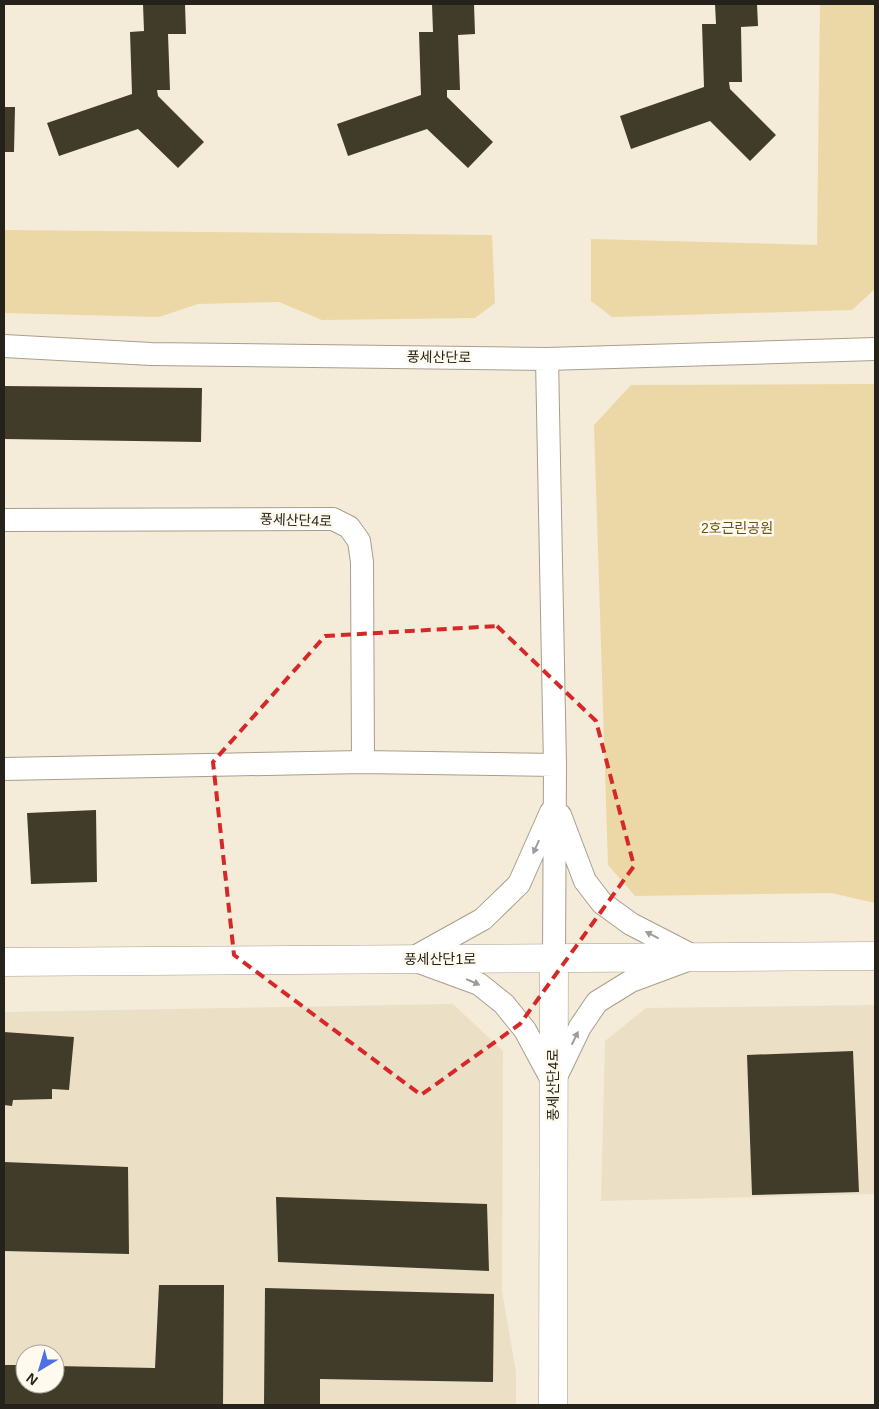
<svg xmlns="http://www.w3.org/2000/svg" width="879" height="1409" viewBox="0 0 879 1409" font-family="Helvetica,'Noto Sans KR',sans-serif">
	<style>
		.built { fill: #ebe0c6; fill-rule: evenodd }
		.green { fill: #ecd8a6 }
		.building { fill: #413b2a }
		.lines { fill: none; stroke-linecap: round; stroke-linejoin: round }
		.street-casing { stroke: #a79f8c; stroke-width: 24 }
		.secondary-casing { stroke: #a79f8c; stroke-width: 29 }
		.street { stroke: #fff; stroke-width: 22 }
		.secondary { stroke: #fff; stroke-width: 28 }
		.oneway { fill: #9d9c98 }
		.marked { fill: none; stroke: #d62828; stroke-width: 4; stroke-dasharray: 10 6; stroke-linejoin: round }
		.labels { text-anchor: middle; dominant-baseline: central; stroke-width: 5; stroke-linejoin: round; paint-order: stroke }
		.street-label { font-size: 14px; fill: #25221b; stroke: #fffaed }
		.park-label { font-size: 14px; fill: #685215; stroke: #fffaed }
	</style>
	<rect width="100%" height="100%" fill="#f4ecd8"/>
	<!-- built -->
	<path class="built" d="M453 1004 503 1051 502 1291 516 1372V1405H4V1012ZM25 1354H55V1384H25Z
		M875 1005V1231L874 1194 601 1201 605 1041 646 1008Z"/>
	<!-- green -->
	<path class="green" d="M820 4H875V289L852 310 612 317 591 301V239L817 245Z
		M4 230 492 235 495 303 475 318 322 320 279 302 198 304 159 317 4 313Z
		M875 384V903L831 893 635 896 608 865 594 425 631 385Z"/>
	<!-- building -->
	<path class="building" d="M143 4H185L186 34H168L170 90H157L158 96 204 142 178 168 138 129 59 156 47 123 132 94 130 32 144 31Z
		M432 4H474L475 34 458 35 460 90H447V97L493 142 468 168 427 129 348 156 337 124 421 95 419 32H433Z
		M715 4H757L758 26 741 27 742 82H729L730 89 776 135 750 161 710 121 631 149 620 116 704 87 702 24H716Z
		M4 107H15L14 152H4Z
		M4 386 202 388 201 442 4 439Z
		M96 810 97 882 31 884 27 813Z
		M4 1032 74 1037 69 1090 52 1089V1099L13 1100 12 1106 4 1105Z
		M853 1051 859 1192 752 1195 747 1055Z
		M4 1162 128 1167 129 1254 4 1251Z
		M276 1197 487 1204 489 1271 278 1262Z
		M159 1285H224L223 1405H4V1365H25V1384H55V1366L155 1368Z
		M265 1288 494 1294 493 1382 320 1379V1405H264Z"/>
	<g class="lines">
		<defs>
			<path id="street" d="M4 346 151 354 547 359 875 349
				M547 359 555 765 554 958
				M4 520 318 519H333L349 527 359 541 362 562 363 762
				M4 769 363 762 555 765
				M560 815 585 881 602 903 631 924 695 957
				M411 959 483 919 519 884 551 812
				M419 962 479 984 504 1004 525 1030 553 1082
				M554 1081 580 1027 597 1002 631 981 685 961"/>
			<path id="secondary" d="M4 962 875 956
				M553 1405 554 958"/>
		</defs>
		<!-- street casing -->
		<use href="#street" class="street-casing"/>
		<!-- secondary casing -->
		<use href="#secondary" class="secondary-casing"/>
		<!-- street -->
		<use href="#street" class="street"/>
		<!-- secondary -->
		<use href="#secondary" class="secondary"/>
	</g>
	<!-- one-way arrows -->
	<defs><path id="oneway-solid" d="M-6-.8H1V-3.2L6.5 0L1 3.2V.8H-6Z" transform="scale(1.25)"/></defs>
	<g class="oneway">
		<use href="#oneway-solid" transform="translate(536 847) rotate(114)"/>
		<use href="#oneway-solid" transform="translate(652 935) rotate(-153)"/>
		<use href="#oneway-solid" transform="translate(473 982) rotate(23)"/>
		<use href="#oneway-solid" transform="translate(575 1038) rotate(-64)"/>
	</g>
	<!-- marked area -->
	<path class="marked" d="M497 626 596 721 634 866 520 1024 421 1095 234 955 213 762 325 636Z"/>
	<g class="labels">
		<!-- street labels -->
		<g class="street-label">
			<text transform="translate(439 357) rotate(1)">풍세산단로</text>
			<text transform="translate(296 520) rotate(2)">풍세산단4로</text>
			<text x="440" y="959">풍세산단1로</text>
			<text transform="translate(553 1085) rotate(-90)">풍세산단4로</text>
		</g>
		<!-- park labels -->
		<g class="park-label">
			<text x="737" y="528">2호근린공원</text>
		</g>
	</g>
	<!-- border -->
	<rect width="879" height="1409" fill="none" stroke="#25221b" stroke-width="10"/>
	<!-- north arrow -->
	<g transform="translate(40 1369) rotate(218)"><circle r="24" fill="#fffaed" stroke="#a8a499"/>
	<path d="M0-4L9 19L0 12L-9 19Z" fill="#4f70e5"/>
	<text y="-8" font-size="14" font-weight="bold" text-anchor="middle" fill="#25221b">N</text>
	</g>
</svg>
